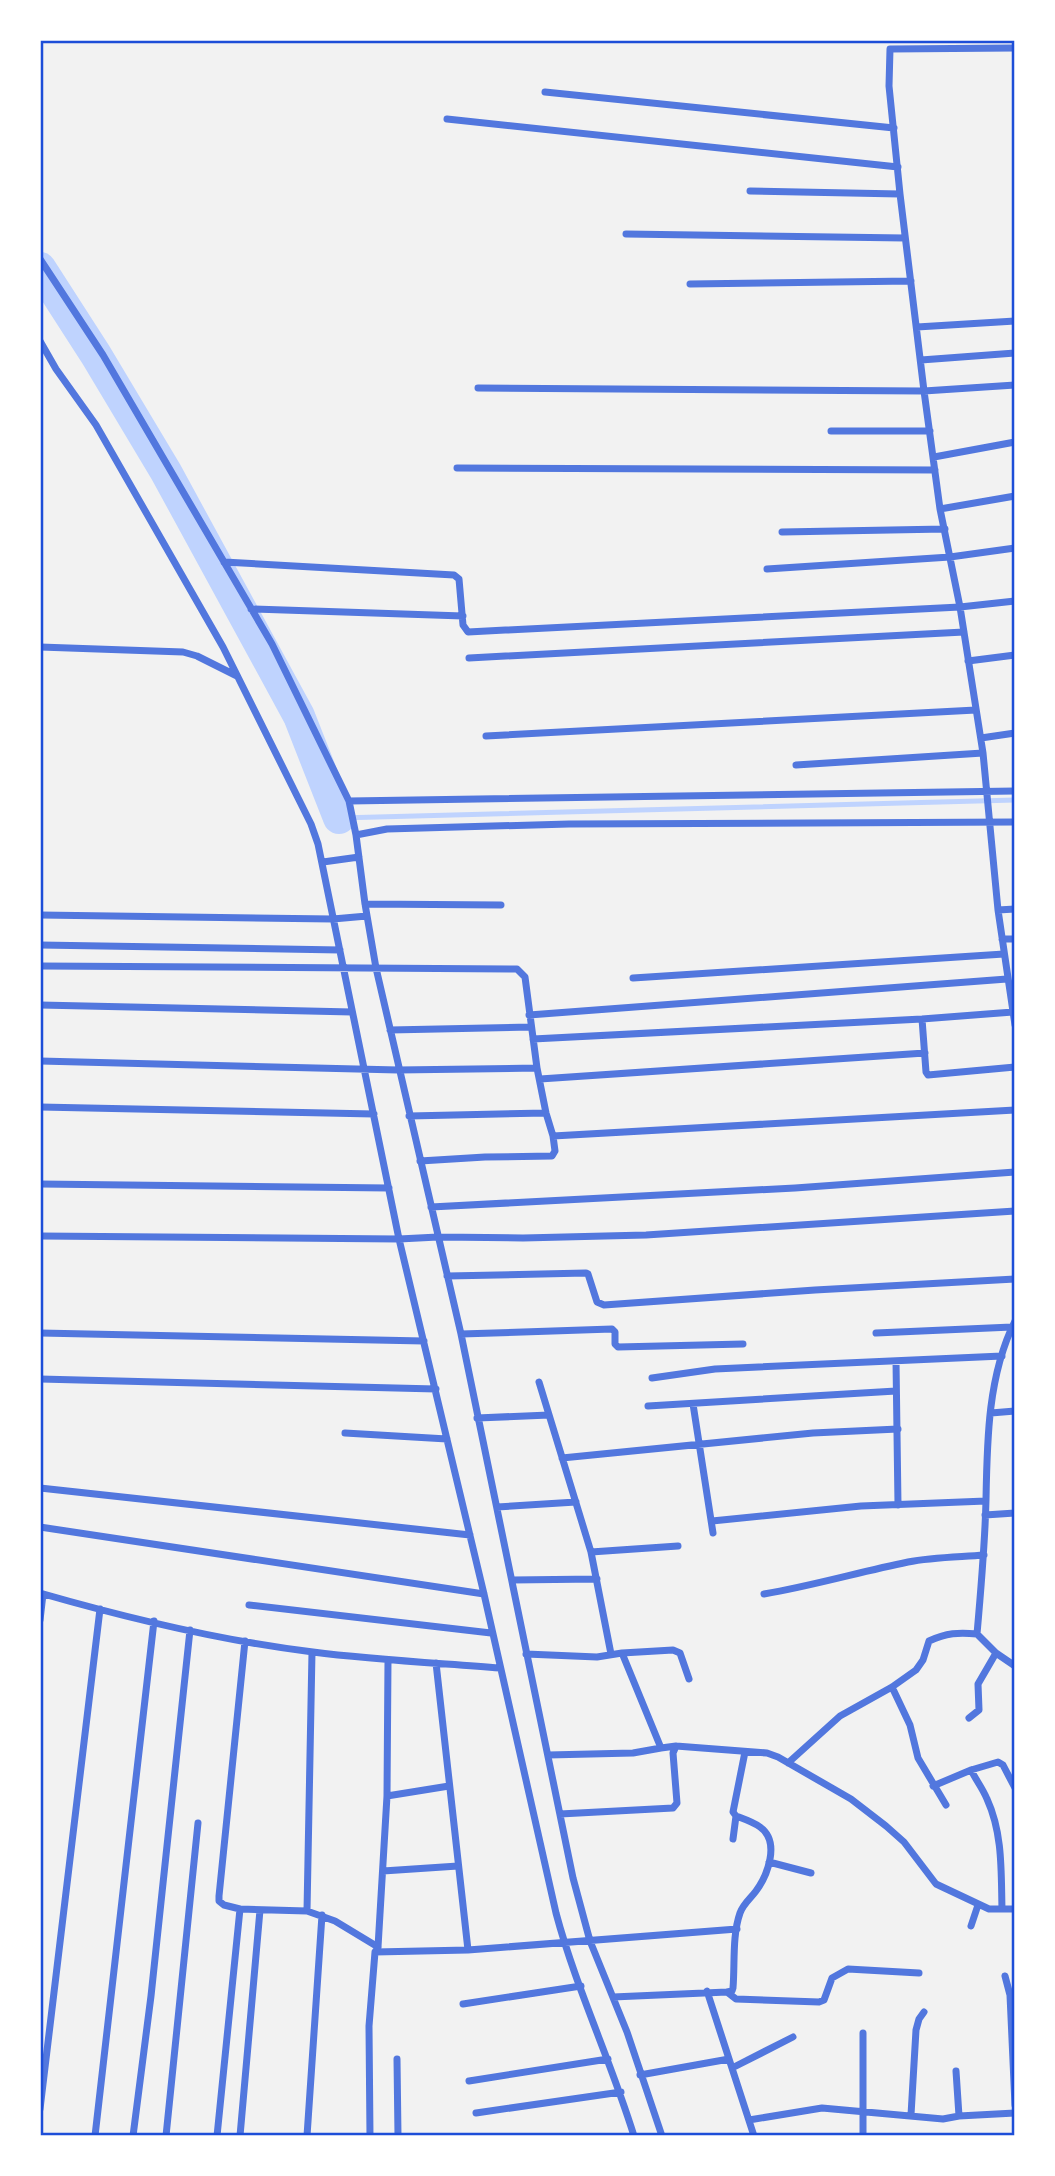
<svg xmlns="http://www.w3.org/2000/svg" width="1055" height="2176" viewBox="0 0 1055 2176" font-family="'Fira Sans',sans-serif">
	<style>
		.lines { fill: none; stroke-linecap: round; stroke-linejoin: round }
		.stream { stroke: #bfd3fe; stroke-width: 5 }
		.river { stroke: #bfd3fe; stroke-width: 32 }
		.minor { stroke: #5277de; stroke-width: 7 }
		.neatline { fill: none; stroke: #1d4ed8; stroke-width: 2.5 }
	</style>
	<rect width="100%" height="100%" fill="#f2f2f2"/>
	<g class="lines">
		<!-- stream -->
		<path class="stream" d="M339 818 1015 800"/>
		<!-- river -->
		<path class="river" d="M40 268 96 355 166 472 299 716 339 818"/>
		<!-- minor -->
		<path class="minor" d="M1015 48 890 49 889 86 900 194 924 391 940 509 960 607 983 753 998 910 1015 1025
			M545 92 894 128
			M447 119 898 167
			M750 191 900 194
			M626 234 905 238
			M40 259 103 355 272 644 349 801 356 835 365 904 376 968 461 1334 573 1878 590 1941 627 2032 662 2136
			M690 284 911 281
			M917 327 1015 321
			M40 341 56 369 96 425 223 647 311 824 318 844 399 1239 484 1594 556 1913C576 1988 611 2061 634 2136
			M921 360 1015 353
			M478 388 924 391 1015 385
			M831 431H930
			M934 457 1015 442
			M457 468 935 470
			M940 509 1015 496
			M782 532 945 529
			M224 562 454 575 459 579 463 625 468 632 960 607 1015 601
			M767 569 950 557 1015 548
			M251 609 463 616
			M40 647 183 652 197 656 237 676
			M469 658 964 632
			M968 661 1015 655
			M486 736 976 710
			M981 738 1015 733
			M796 765 983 753
			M349 801 1015 791
			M356 835 387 829 569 824 1015 822
			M323 862 359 857
			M365 904 501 905
			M998 910 1015 909
			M40 915 333 919 367 916
			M1002 939H1015
			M40 945 340 950
			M40 966 517 969 525 977 537 1068 546 1113 553 1136
			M633 978 1004 954
			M40 1005 352 1012
			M529 1015 1007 979
			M922 1019 926 1072 928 1075 1015 1067
			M390 1030 530 1027
			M533 1039 922 1019 1013 1012
			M40 1061 398 1070 537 1068
			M540 1079 925 1053
			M40 1107 374 1114
			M409 1116 546 1113
			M420 1161 485 1157 552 1156 555 1151 553 1136 1015 1110
			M40 1184 389 1188
			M431 1207 795 1188 1015 1172
			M40 1236 399 1239 438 1237 523 1238 646 1235 1015 1211
			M447 1276 586 1273 588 1274 597 1302 604 1305 815 1290 1015 1279
			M40 1333 424 1341
			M876 1333 1012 1327
			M461 1334 612 1329 615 1332V1344L618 1347 743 1344
			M896 1361 898 1505
			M652 1378 715 1369 1002 1356
			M40 1379 436 1389
			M539 1382 591 1552 611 1654
			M693 1404 713 1533
			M648 1406 896 1391
			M991 1413 1015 1411
			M477 1418 549 1415
			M345 1433 447 1439
			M562 1458 813 1433 898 1429
			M40 1488 470 1535
			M497 1507 576 1502
			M985 1515 1015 1513
			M712 1521 861 1506 986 1501
			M40 1527 484 1594
			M591 1552 678 1546
			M512 1580 597 1579
			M40 1593C127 1618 223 1641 313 1652 375 1660 438 1663 500 1668
			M764 1594C812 1586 859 1572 908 1562 932 1557 959 1557 984 1555
			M249 1605 491 1633
			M40 1620 43 1594
			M977 1634C981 1589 985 1544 986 1500 987 1440 988 1375 1015 1321
			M622 1653 661 1748 676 1746
			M526 1654 597 1657 622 1653 673 1650 680 1653 689 1679
			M436 1663 468 1950
			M892 1687 910 1725 918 1758 946 1805
			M969 1718 979 1710 978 1684 996 1653
			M548 1755 633 1753 661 1748
			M788 1763 840 1716 892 1687 916 1670 923 1660 929 1641C946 1633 959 1632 977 1634L996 1653 1015 1666
			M971 1770C976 1780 983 1789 987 1799 1003 1834 1001 1872 1002 1909
			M933 1786 971 1770 998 1762 1003 1765 1015 1788
			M387 1796 449 1786
			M560 1814 673 1808 677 1803 673 1753 676 1746 767 1753 778 1757 851 1799 886 1826 904 1842 936 1884 989 1909H1015
			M733 1839 736 1816
			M769 1862 811 1873
			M383 1871 458 1866
			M240 1909 307 1911 335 1921 378 1947
			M307 1911 312 1652
			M971 1926 978 1905
			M375 1952 468 1950 737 1929
			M1005 1976 1010 1995 1015 2105
			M707 1991 754 2136
			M727 1992 732 1991 733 1988C735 1964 732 1936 740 1913 743 1904 751 1898 756 1891 767 1876 781 1842 760 1827 753 1822 744 1819 736 1816L733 1812 745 1752
			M613 1997 727 1992 736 1999 819 2002 824 2000 832 1978 848 1969 919 1973
			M463 2004 581 1986
			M863 2033V2136
			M397 2059 398 2136
			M732 2068 793 2037
			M956 2071 959 2116
			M640 2075 729 2059
			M469 2081 608 2059
			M40 2109 100 1609
			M476 2113 621 2092
			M911 2115 916 2030 919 2019 924 2012
			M749 2120 822 2108 943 2119 959 2116 1015 2113
			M95 2136 154 1621
			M133 2136 151 1996 190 1630
			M166 2136 198 1823
			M217 2136 240 1909 224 1905 219 1901V1896L245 1641
			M240 2136 260 1910
			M307 2136 322 1915
			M370 2136 369 2026 375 1952 378 1947 387 1796 388 1660"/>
	</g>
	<!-- border -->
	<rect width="1055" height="2176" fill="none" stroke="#ffffff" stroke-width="84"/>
	<rect x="42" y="42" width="971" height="2092" class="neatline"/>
</svg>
